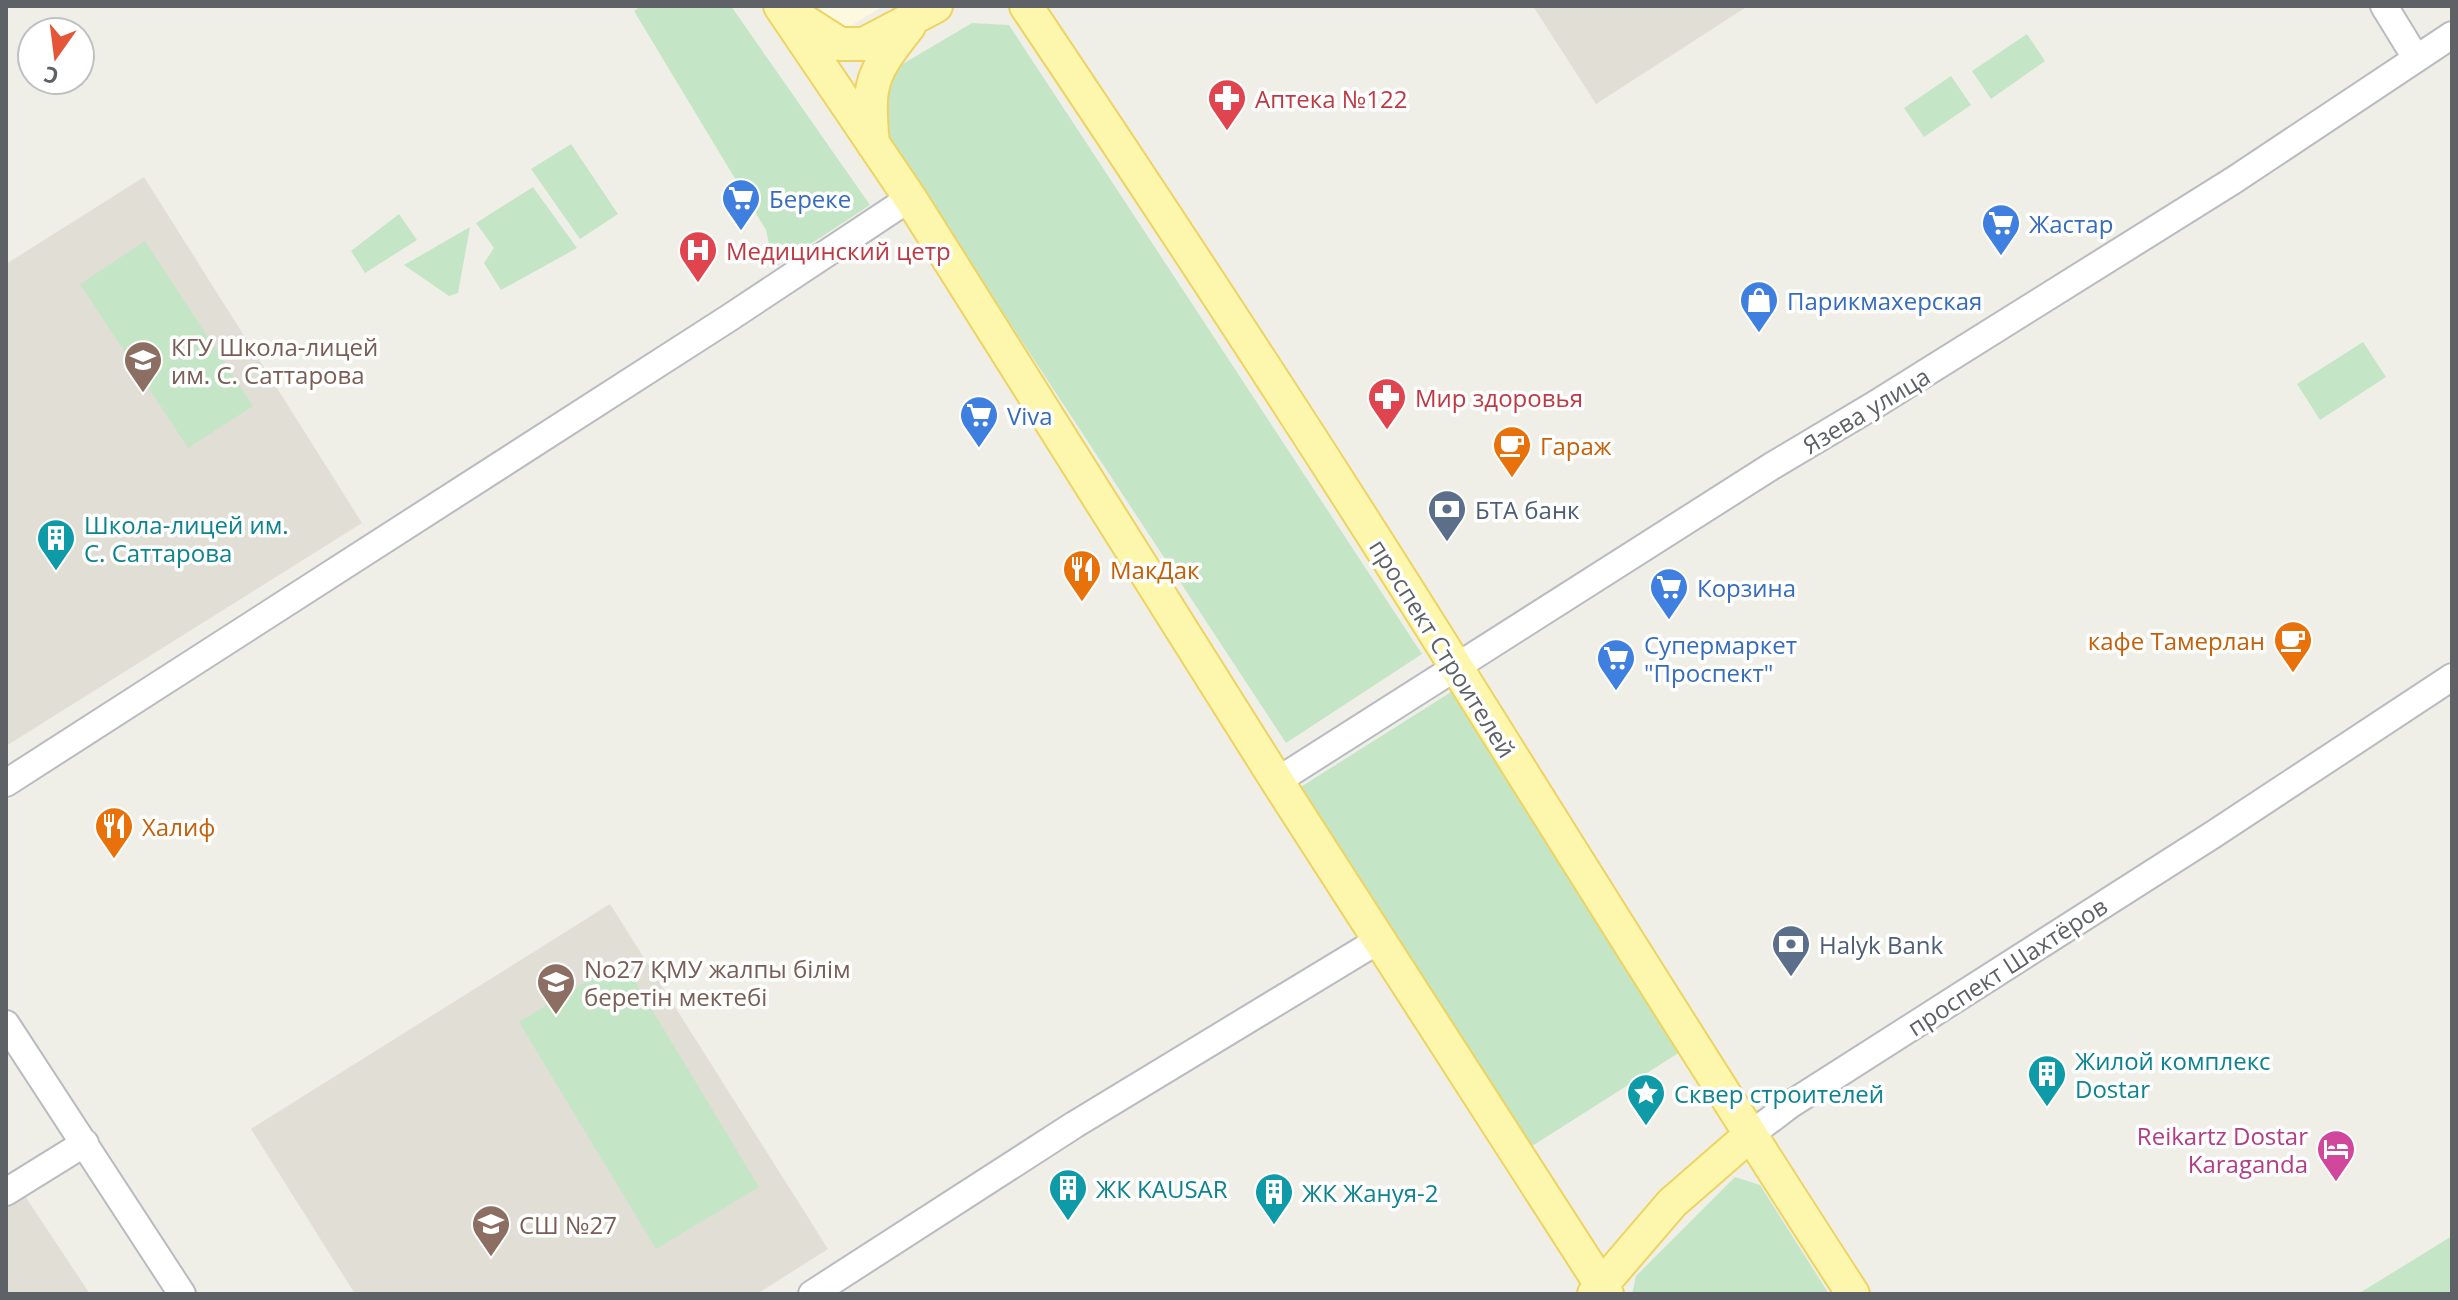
<svg xmlns="http://www.w3.org/2000/svg" width="2458" height="1300" viewBox="0 0 2458 1300" font-family="'Open Sans',sans-serif">
	<style>
		.commercial { fill: #fdf9de }
		.education { fill: #e0ded5 }
		.green { fill: #c4e6c7 }
		.lines { fill: none; stroke-linecap: round; stroke-linejoin: round }
		.minor-casing { stroke: #b9bbc0; stroke-width: 30 }
		.major-casing { stroke: #eed361; stroke-width: 36 }
		.minor { stroke: #fff; stroke-width: 26 }
		.major { stroke: #fdf7ae; stroke-width: 32 }
		.labels { text-anchor: middle; dominant-baseline: central; stroke-width: 7; stroke-linejoin: round; paint-order: stroke }
		.health-label { font-size: 24px; fill: #be3a42; stroke: #fff; text-anchor: start }
		.shop-label { font-size: 24px; fill: #366cbe; stroke: #fff; text-anchor: start }
		.education-label { font-size: 24px; fill: #785e54; stroke: #fff; text-anchor: start }
		.street-label { font-size: 24px; fill: #5e6166; stroke: #fff }
		.food-label { font-size: 24px; fill: #c56008; stroke: #fff; text-anchor: start }
		.service-label { font-size: 24px; fill: #4e5e75; stroke: #fff; text-anchor: start }
		.culture-label { font-size: 24px; fill: #0d838f; stroke: #fff; text-anchor: start }
		.hotel-label { font-size: 24px; fill: #b23c85; stroke: #fff; text-anchor: end }
	</style>
	<rect width="100%" height="100%" fill="#f0efe7"/>
	<!-- commercial -->
	<path class="commercial" d="M819 6H883L836 35Z"/>
	<!-- education -->
	<path class="education" d="M1533 6H1748L1596 104Z
		M144 177 362 523 6 746V264Z
		M610 904 828 1249 757 1294H355L251 1129Z
		M25 1196 90 1294H6V1208Z"/>
	<!-- green -->
	<path class="green" d="M641 6H731L870 205 774 268 766 230 634 11Z
		M972 23 1009 25 1422 654 1286 743 887 136 882 82 889 72Z
		M2027 34 2045 61 1991 99 1972 71Z
		M1951 76 1971 105 1924 137 1904 108Z
		M571 144 618 214 580 239 531 169Z
		M533 187 577 248 501 290 484 263 494 248 476 223Z
		M399 214 417 240 365 273 351 251Z
		M470 227 458 293 449 296 404 265Z
		M145 241 253 406 188 448 80 284Z
		M2363 342 2386 377 2320 420 2297 384Z
		M1451 692 1680 1052 1529 1148 1299 788Z
		M622 960 759 1187 656 1249 519 1022Z
		M1735 1177 1760 1185 1829 1294H1632L1636 1276Z
		M2452 1236V1294H2358Z"/>
	<g class="lines">
		<defs>
			<path id="minor" d="M2384 6 2416 58
				M1277 781 1772 466 1876 404 2234 180 2452 35
				M6 783 729 318 910 198
				M6 1024 182 1294
				M1750 1135 1791 1104 2214 834 2452 677
				M6 1192 85 1143
				M812 1294 1074 1125 1379 940"/>
			<path id="major" d="M780 6 910 198 1277 781 1607 1294
				M1026 6C1173 225 1318 446 1458 670 1589 879 1719 1088 1853 1294
				M793 14 840 44H864L936 6
				M873 144C867 83 871 74 909 26
				M1594 1294 1672 1203 1750 1135"/>
		</defs>
		<!-- minor casing -->
		<use href="#minor" class="minor-casing"/>
		<!-- major casing -->
		<use href="#major" class="major-casing"/>
		<!-- minor -->
		<use href="#minor" class="minor"/>
		<!-- major -->
		<use href="#major" class="major"/>
	</g>
	<!-- icons -->
	<defs>
		<symbol id="pharmacy-pin" viewBox="-11 -11 22 30"><path d="M0 17L-7.5 6A9.5 9.5 0 1 1 7.5 6Z" fill="#e0444e" stroke="#fff"/><path d="M-2-6h4v4h4v4h-4v4h-4v-4h-4v-4h4Z" fill="#fff"/></symbol>
		<symbol id="supermarket-pin" viewBox="-11 -11 22 30"><path d="M0 17L-7.5 6A9.5 9.5 0 1 1 7.5 6Z" fill="#3f7fe0" stroke="#fff"/><path d="M-6-5.5h2.5l.6 2H6L4.5 2H-2.5L-4.4-4H-6ZM-1.5 3.2a1.3 1.3 0 1 0 .1 0ZM3 3.2a1.3 1.3 0 1 0 .1 0Z" fill="#fff"/></symbol>
		<symbol id="hospital-pin" viewBox="-11 -11 22 30"><path d="M0 17L-7.5 6A9.5 9.5 0 1 1 7.5 6Z" fill="#e0444e" stroke="#fff"/><path d="M-5-5h3v3.5h4V-5h3V5h-3V1.5h-4V5h-3Z" fill="#fff"/></symbol>
		<symbol id="shop-pin" viewBox="-11 -11 22 30"><path d="M0 17L-7.5 6A9.5 9.5 0 1 1 7.5 6Z" fill="#3f7fe0" stroke="#fff"/><path d="M-5-2.5h2.3a2.7 3.5 0 0 1 5.4 0H5L5.5 6h-11ZM-1.5-2.5h3a1.5 2.3 0 0 0-3 0Z" fill="#fff"/></symbol>
		<symbol id="school-pin" viewBox="-11 -11 22 30"><path d="M0 17L-7.5 6A9.5 9.5 0 1 1 7.5 6Z" fill="#8d6e63" stroke="#fff"/><path d="M0-5L7-2L0 1L-7-2ZM-4 1L0 2.5L4 1V4Q0 6-4 4Z" fill="#fff"/></symbol>
		<symbol id="cafe-pin" viewBox="-11 -11 22 30"><path d="M0 17L-7.5 6A9.5 9.5 0 1 1 7.5 6Z" fill="#e8710a" stroke="#fff"/><path d="M-5.5-4.5H6V0H3Q3 3.5 0 3.5H-2.5Q-5.5 3.5-5.5 0ZM3-3.2v2h1.7v-2ZM-6 4.5H4V6H-6Z" fill="#fff"/></symbol>
		<symbol id="bank-pin" viewBox="-11 -11 22 30"><path d="M0 17L-7.5 6A9.5 9.5 0 1 1 7.5 6Z" fill="#5c6f8a" stroke="#fff"/><path d="M-6-4H6V4H-6ZM0-2.3a2.3 2.3 0 1 0 0 4.6a2.3 2.3 0 1 0 0-4.6Z" fill="#fff"/></symbol>
		<symbol id="building-pin" viewBox="-11 -11 22 30"><path d="M0 17L-7.5 6A9.5 9.5 0 1 1 7.5 6Z" fill="#0f9aa8" stroke="#fff"/><path d="M-4-6H4V6H1V3H-1V6H-4ZM-2.5-4.3h1.7v1.8h-1.7ZM.8-4.3h1.7v1.8H.8ZM-2.5-1h1.7V.8h-1.7ZM.8-1h1.7V.8H.8Z" fill="#fff"/></symbol>
		<symbol id="restaurant-pin" viewBox="-11 -11 22 30"><path d="M0 17L-7.5 6A9.5 9.5 0 1 1 7.5 6Z" fill="#e8710a" stroke="#fff"/><path d="M-5-6h1v4h1v-4h1v4h1v-4h1v5L-1.5 .5V6h-2V.5L-5-1ZM5-6V6H3V1.5H1.5Q1.5-4 5-6Z" fill="#fff"/></symbol>
		<symbol id="sight-pin" viewBox="-11 -11 22 30"><path d="M0 17L-7.5 6A9.5 9.5 0 1 1 7.5 6Z" fill="#0f9aa8" stroke="#fff"/><path d="M0-6L1.8-2.2L6-1.7L2.9 1.2L3.7 5.4L0 3.3L-3.7 5.4L-2.9 1.2L-6-1.7L-1.8-2.2Z" fill="#fff"/></symbol>
		<symbol id="hotel-pin" viewBox="-11 -11 22 30"><path d="M0 17L-7.5 6A9.5 9.5 0 1 1 7.5 6Z" fill="#d1479c" stroke="#fff"/><path d="M-6-4.5h1.5V1H6V5H4.5V3h-9V5H-6ZM-4 0a1.8 1.8 0 1 1 3.6 0ZM.5 0V-2.5h3Q6-2.5 6 0Z" fill="#fff"/></symbol>
	</defs>
	<g fill-rule="evenodd">
		<use href="#pharmacy-pin" x="1205" y="76" width="44" height="60"/>
		<use href="#supermarket-pin" x="719" y="176" width="44" height="60"/>
		<use href="#supermarket-pin" x="1979" y="201" width="44" height="60"/>
		<use href="#hospital-pin" x="676" y="228" width="44" height="60"/>
		<use href="#shop-pin" x="1737" y="278" width="44" height="60"/>
		<use href="#school-pin" x="121" y="338" width="44" height="60"/>
		<use href="#pharmacy-pin" x="1365" y="375" width="44" height="60"/>
		<use href="#supermarket-pin" x="957" y="393" width="44" height="60"/>
		<use href="#cafe-pin" x="1490" y="423" width="44" height="60"/>
		<use href="#bank-pin" x="1425" y="487" width="44" height="60"/>
		<use href="#building-pin" x="34" y="516" width="44" height="60"/>
		<use href="#restaurant-pin" x="1060" y="547" width="44" height="60"/>
		<use href="#supermarket-pin" x="1647" y="565" width="44" height="60"/>
		<use href="#cafe-pin" x="2271" y="618" width="44" height="60"/>
		<use href="#supermarket-pin" x="1594" y="636" width="44" height="60"/>
		<use href="#restaurant-pin" x="92" y="804" width="44" height="60"/>
		<use href="#bank-pin" x="1769" y="922" width="44" height="60"/>
		<use href="#school-pin" x="534" y="960" width="44" height="60"/>
		<use href="#building-pin" x="2025" y="1052" width="44" height="60"/>
		<use href="#sight-pin" x="1624" y="1071" width="44" height="60"/>
		<use href="#hotel-pin" x="2314" y="1127" width="44" height="60"/>
		<use href="#building-pin" x="1046" y="1166" width="44" height="60"/>
		<use href="#building-pin" x="1252" y="1170" width="44" height="60"/>
		<use href="#school-pin" x="469" y="1202" width="44" height="60"/>
	</g>
	<g class="labels">
		<!-- health labels -->
		<g class="health-label">
			<text x="1255" y="98">Аптека №122</text>
			<text x="726" y="250">Медицинский цетр</text>
			<text x="1415" y="397">Мир здоровья</text>
		</g>
		<!-- shop labels -->
		<g class="shop-label">
			<text x="769" y="198">Береке</text>
			<text x="2029" y="223">Жастар</text>
			<text x="1787" y="300">Парикмахерская</text>
			<text x="1007" y="415">Viva</text>
			<text x="1697" y="587">Корзина</text>
			<text x="1644" y="644">Супермаркет<tspan x="1644" dy="28">"Проспект"</tspan></text>
		</g>
		<!-- education labels -->
		<g class="education-label">
			<text x="171" y="346">КГУ Школа-лицей<tspan x="171" dy="28">им. С. Саттарова</tspan></text>
			<text x="584" y="968">No27 ҚМУ жалпы білім<tspan x="584" dy="28">беретін мектебі</tspan></text>
			<text x="519" y="1224">СШ №27</text>
		</g>
		<!-- street labels -->
		<g class="street-label">
			<text transform="translate(1866 410) rotate(-31)">Язева улица</text>
			<text transform="translate(1443 648) rotate(58)">проспект Строителей</text>
			<text transform="translate(2007 966) rotate(-33)">проспект Шахтёров</text>
		</g>
		<!-- food labels -->
		<g class="food-label">
			<text x="1540" y="445">Гараж</text>
			<text x="1110" y="569">МакДак</text>
			<text x="2265" y="640" text-anchor="end">кафе Тамерлан</text>
			<text x="142" y="826">Халиф</text>
		</g>
		<!-- service labels -->
		<g class="service-label">
			<text x="1475" y="509">БТА банк</text>
			<text x="1819" y="944">Halyk Bank</text>
		</g>
		<!-- culture labels -->
		<g class="culture-label">
			<text x="84" y="524">Школа-лицей им.<tspan x="84" dy="28">С. Саттарова</tspan></text>
			<text x="2075" y="1060">Жилой комплекс<tspan x="2075" dy="28">Dostar</tspan></text>
			<text x="1674" y="1093">Сквер строителей</text>
			<text x="1096" y="1188">ЖК KAUSAR</text>
			<text x="1302" y="1192">ЖК Жануя-2</text>
		</g>
		<!-- hotel labels -->
		<g class="hotel-label">
			<text x="2308" y="1135">Reikartz Dostar<tspan x="2308" dy="28">Karaganda</tspan></text>
		</g>
	</g>
	<!-- border -->
	<rect width="2458" height="1300" fill="none" stroke="#5e6166" stroke-width="16"/>
	<!-- north arrow -->
	<g transform="translate(56 56) rotate(194)"><circle r="38" fill="#ffffff" stroke="#bfc0c2" stroke-width="2"/>
	<path d="M0-6L14 30L0 20L-14 30Z" fill="#e55537"/>
	<text y="-12" font-size="22" font-weight="bold" text-anchor="middle" fill="#5e6166">С</text>
	</g>
</svg>
